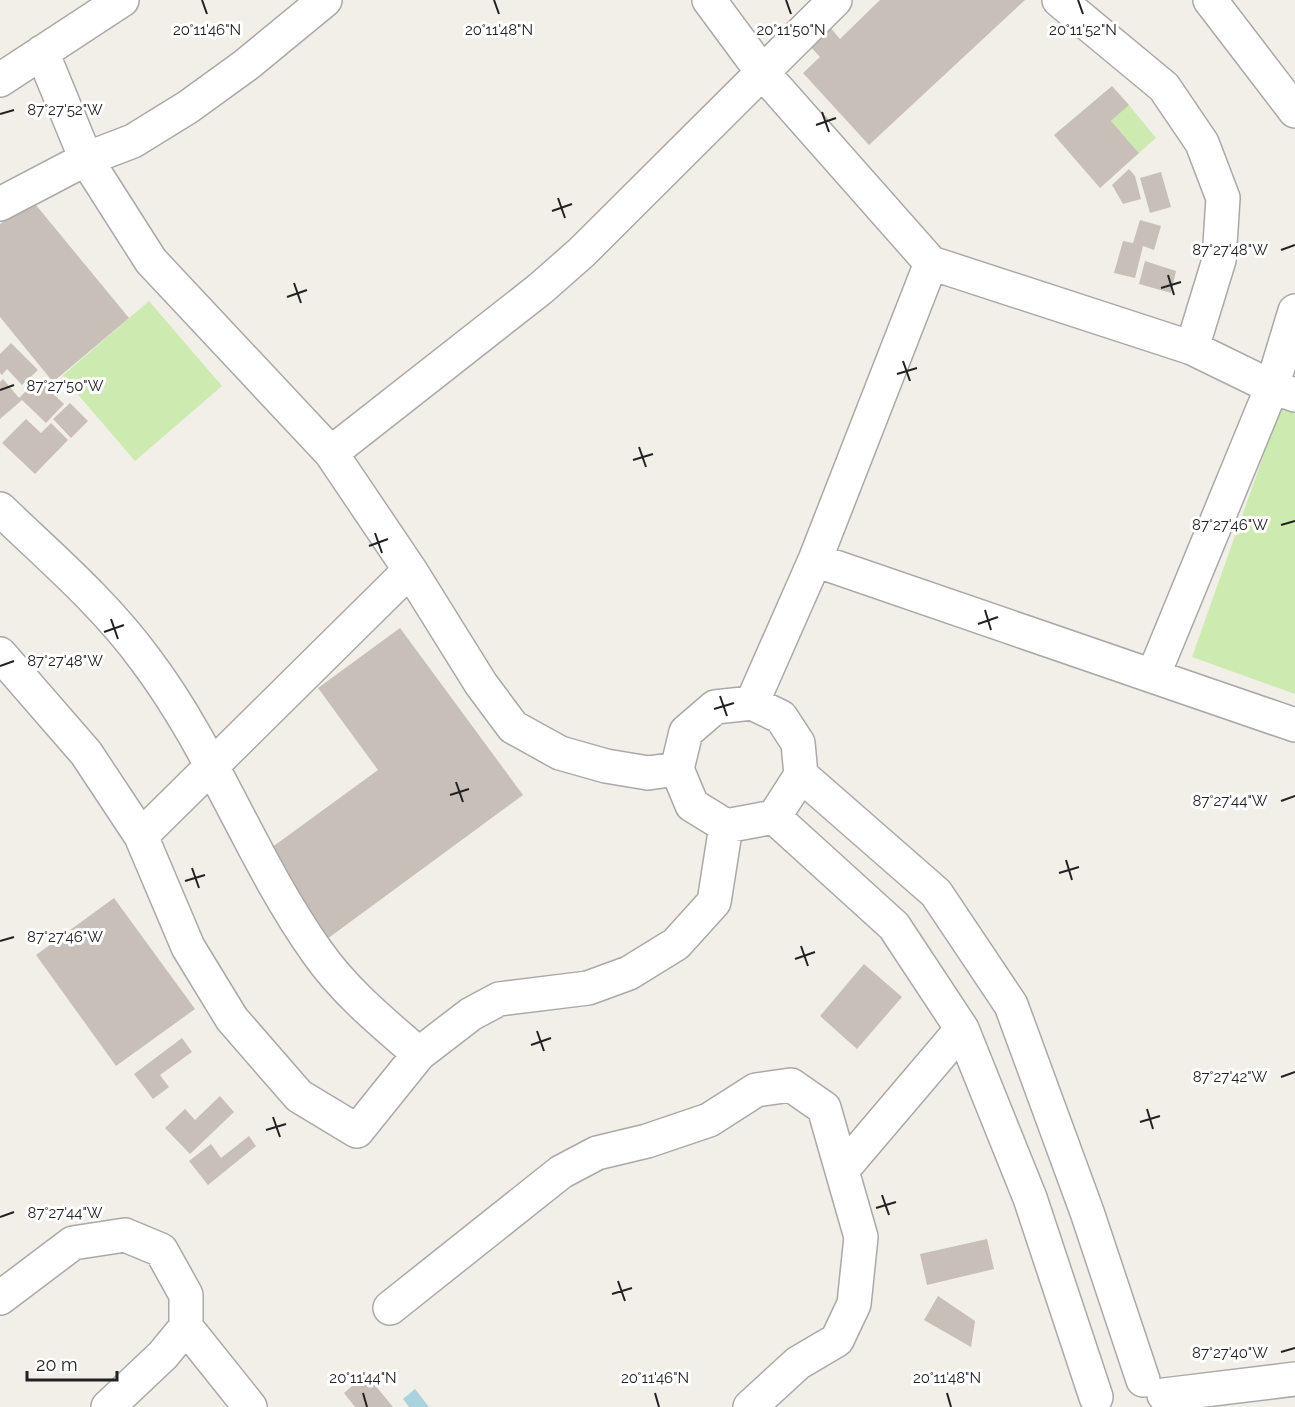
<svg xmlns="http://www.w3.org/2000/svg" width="1295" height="1407" viewBox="0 0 1295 1407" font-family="Raleway,sans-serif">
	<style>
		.grass { fill: #cdebb0 }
		.water { fill: #aad3df }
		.building { fill: #c7bfb8 }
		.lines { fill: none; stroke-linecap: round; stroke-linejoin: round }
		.street-casing { stroke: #a9a9a9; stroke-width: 36 }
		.street { stroke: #fff; stroke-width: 33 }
		.ticks { fill: none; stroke: #222; stroke-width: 2 }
		.ticks-label { font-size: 15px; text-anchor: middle; fill: #222; stroke: #fff; stroke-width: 6; stroke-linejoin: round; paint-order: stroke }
	</style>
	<rect width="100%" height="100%" fill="#f2efe9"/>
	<!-- grass -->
	<path class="grass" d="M1129 105 1156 138 1139 153 1111 121Z
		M149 301 222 386 135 461 62 376Z
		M1282 403 1295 408V694L1192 657Z"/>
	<!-- water -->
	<path class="water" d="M415 1389 429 1407H409L403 1399Z"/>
	<!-- building -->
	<path class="building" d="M880 0H1025L869 145 803 73 820 57 808 44 828 25 840 39Z
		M1112 86 1129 105 1111 121 1139 153 1100 188 1054 135Z
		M1129 169 1135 176 1141 199 1123 204 1112 185Z
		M1161 172 1171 207 1150 213 1140 178Z
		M31 199 129 318 53 382 0 317V224Z
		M1140 220 1161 226 1154 250 1143 246 1135 278 1114 273 1123 241 1133 243Z
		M1145 261 1176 271 1171 293 1139 284Z
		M11 343 38 370 22 385 7 369 2 375 0 373V354Z
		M3 379 19 398 38 379 64 404 46 423 22 400 0 419V382Z
		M70 403 88 421 71 438 53 419Z
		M26 419 41 433 51 423 68 440 35 474 2 443Z
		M400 628 523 795 323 942 260 856 378 770 318 688Z
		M114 898 195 1009 116 1066 36 955Z
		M864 964 902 997 857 1049 820 1016Z
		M182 1038 192 1052 160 1075 169 1087 153 1099 134 1074Z
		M220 1096 234 1112 190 1154 165 1128 185 1109 195 1120Z
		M249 1136 256 1146 208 1185 189 1161 211 1144 221 1158Z
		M987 1239 994 1269 927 1285 920 1254Z
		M938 1296 975 1321 971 1347 924 1320Z
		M366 1374 393 1407H355L344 1393Z"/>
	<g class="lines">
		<defs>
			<path id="street" d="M709 0 763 73 931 263 1192 348 1272 387 1295 395
				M1059 0 1164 87 1202 143 1223 198 1219 260 1192 348
				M1210 0 1295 111
				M42 52 86 159 151 261 331 453 410 570 481 684 513 727 560 753 606 766 648 773 677 769
				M0 80 122 0
				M0 204 86 159 133 141 188 107 246 65 325 0
				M331 453 540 289 582 252 835 0
				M0 509C50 557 104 603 145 659 214 750 251 859 317 952 345 992 383 1023 419 1054
				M815 560 1295 725
				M0 654 86 753 141 836 188 947 232 1019 299 1096 357 1131 419 1054 471 1014 499 999 588 988 629 973 676 944 714 902 726 826
				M1153 676 1272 387 1295 311
				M752 703 815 560 931 263
				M801 775 774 817 726 826 692 805 677 769 686 732 715 707 752 703 781 717 798 743 801 775 936 893 1011 1005 1087 1212 1143 1380
				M774 817 894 926 962 1029 1030 1198 1096 1397
				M141 836 410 570
				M843 1169 962 1029
				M0 1298 73 1243 125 1235 161 1250 186 1295V1327L163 1355 108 1407
				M390 1308 561 1172 597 1153 647 1141 709 1120 756 1090 791 1085 824 1108 861 1237 854 1304 837 1340 798 1363 750 1407
				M186 1327 250 1407
				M1164 1395 1295 1379"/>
		</defs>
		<!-- street casing -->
		<use href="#street" class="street-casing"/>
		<!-- street -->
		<use href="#street" class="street"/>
	</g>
	<!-- ticks -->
	<path class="ticks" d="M202 0 207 14M494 0 499 14M786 0 791 14M1078 0 1083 14M822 112 829 132M0 114 14 110M816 125 836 118M558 198 565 218M552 211 572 204M1281 250 1295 245M1168 275 1174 295M294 283 301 303M1161 288 1181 282M287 297 307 290M903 361 910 381M897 374 917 368M0 390 14 385M639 447 646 467M633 460 653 454M1281 525 1295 521M375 533 382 553M369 546 388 539M985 610 991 630M111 619 118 639M978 624 998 617M104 632 124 625M0 666 14 661M720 696 727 716M714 709 734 703M456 782 463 802M450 795 469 789M1281 801 1295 796M1066 860 1072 880M192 868 199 888M1059 873 1079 867M185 881 205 875M0 941 14 937M801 946 808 966M795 959 815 952M537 1031 544 1051M531 1045 551 1038M1281 1077 1295 1072M1147 1109 1153 1129M273 1117 280 1137M1140 1122 1160 1116M266 1130 286 1124M882 1195 889 1215M876 1208 896 1202M0 1217 14 1212M618 1281 625 1301M612 1294 632 1288M1281 1352 1295 1348M363 1393 367 1407M655 1393 659 1407M947 1393 951 1407"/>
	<g class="ticks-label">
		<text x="207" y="35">20°11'46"N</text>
		<text x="499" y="35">20°11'48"N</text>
		<text x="791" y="35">20°11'50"N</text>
		<text x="1083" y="35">20°11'52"N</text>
		<text x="65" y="115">87°27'52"W</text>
		<text x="1230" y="255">87°27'48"W</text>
		<text x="65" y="391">87°27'50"W</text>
		<text x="1230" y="530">87°27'46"W</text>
		<text x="65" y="666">87°27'48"W</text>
		<text x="1230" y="806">87°27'44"W</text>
		<text x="65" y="942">87°27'46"W</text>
		<text x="1230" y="1082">87°27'42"W</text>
		<text x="65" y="1218">87°27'44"W</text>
		<text x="1230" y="1358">87°27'40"W</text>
		<text x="363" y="1383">20°11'44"N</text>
		<text x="655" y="1383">20°11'46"N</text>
		<text x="947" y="1383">20°11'48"N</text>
	</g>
	<!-- scale -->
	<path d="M27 1371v9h90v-9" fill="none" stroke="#222222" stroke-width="3"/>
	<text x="36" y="1371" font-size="18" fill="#222222" stroke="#ffffff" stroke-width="4.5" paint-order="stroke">20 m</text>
</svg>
